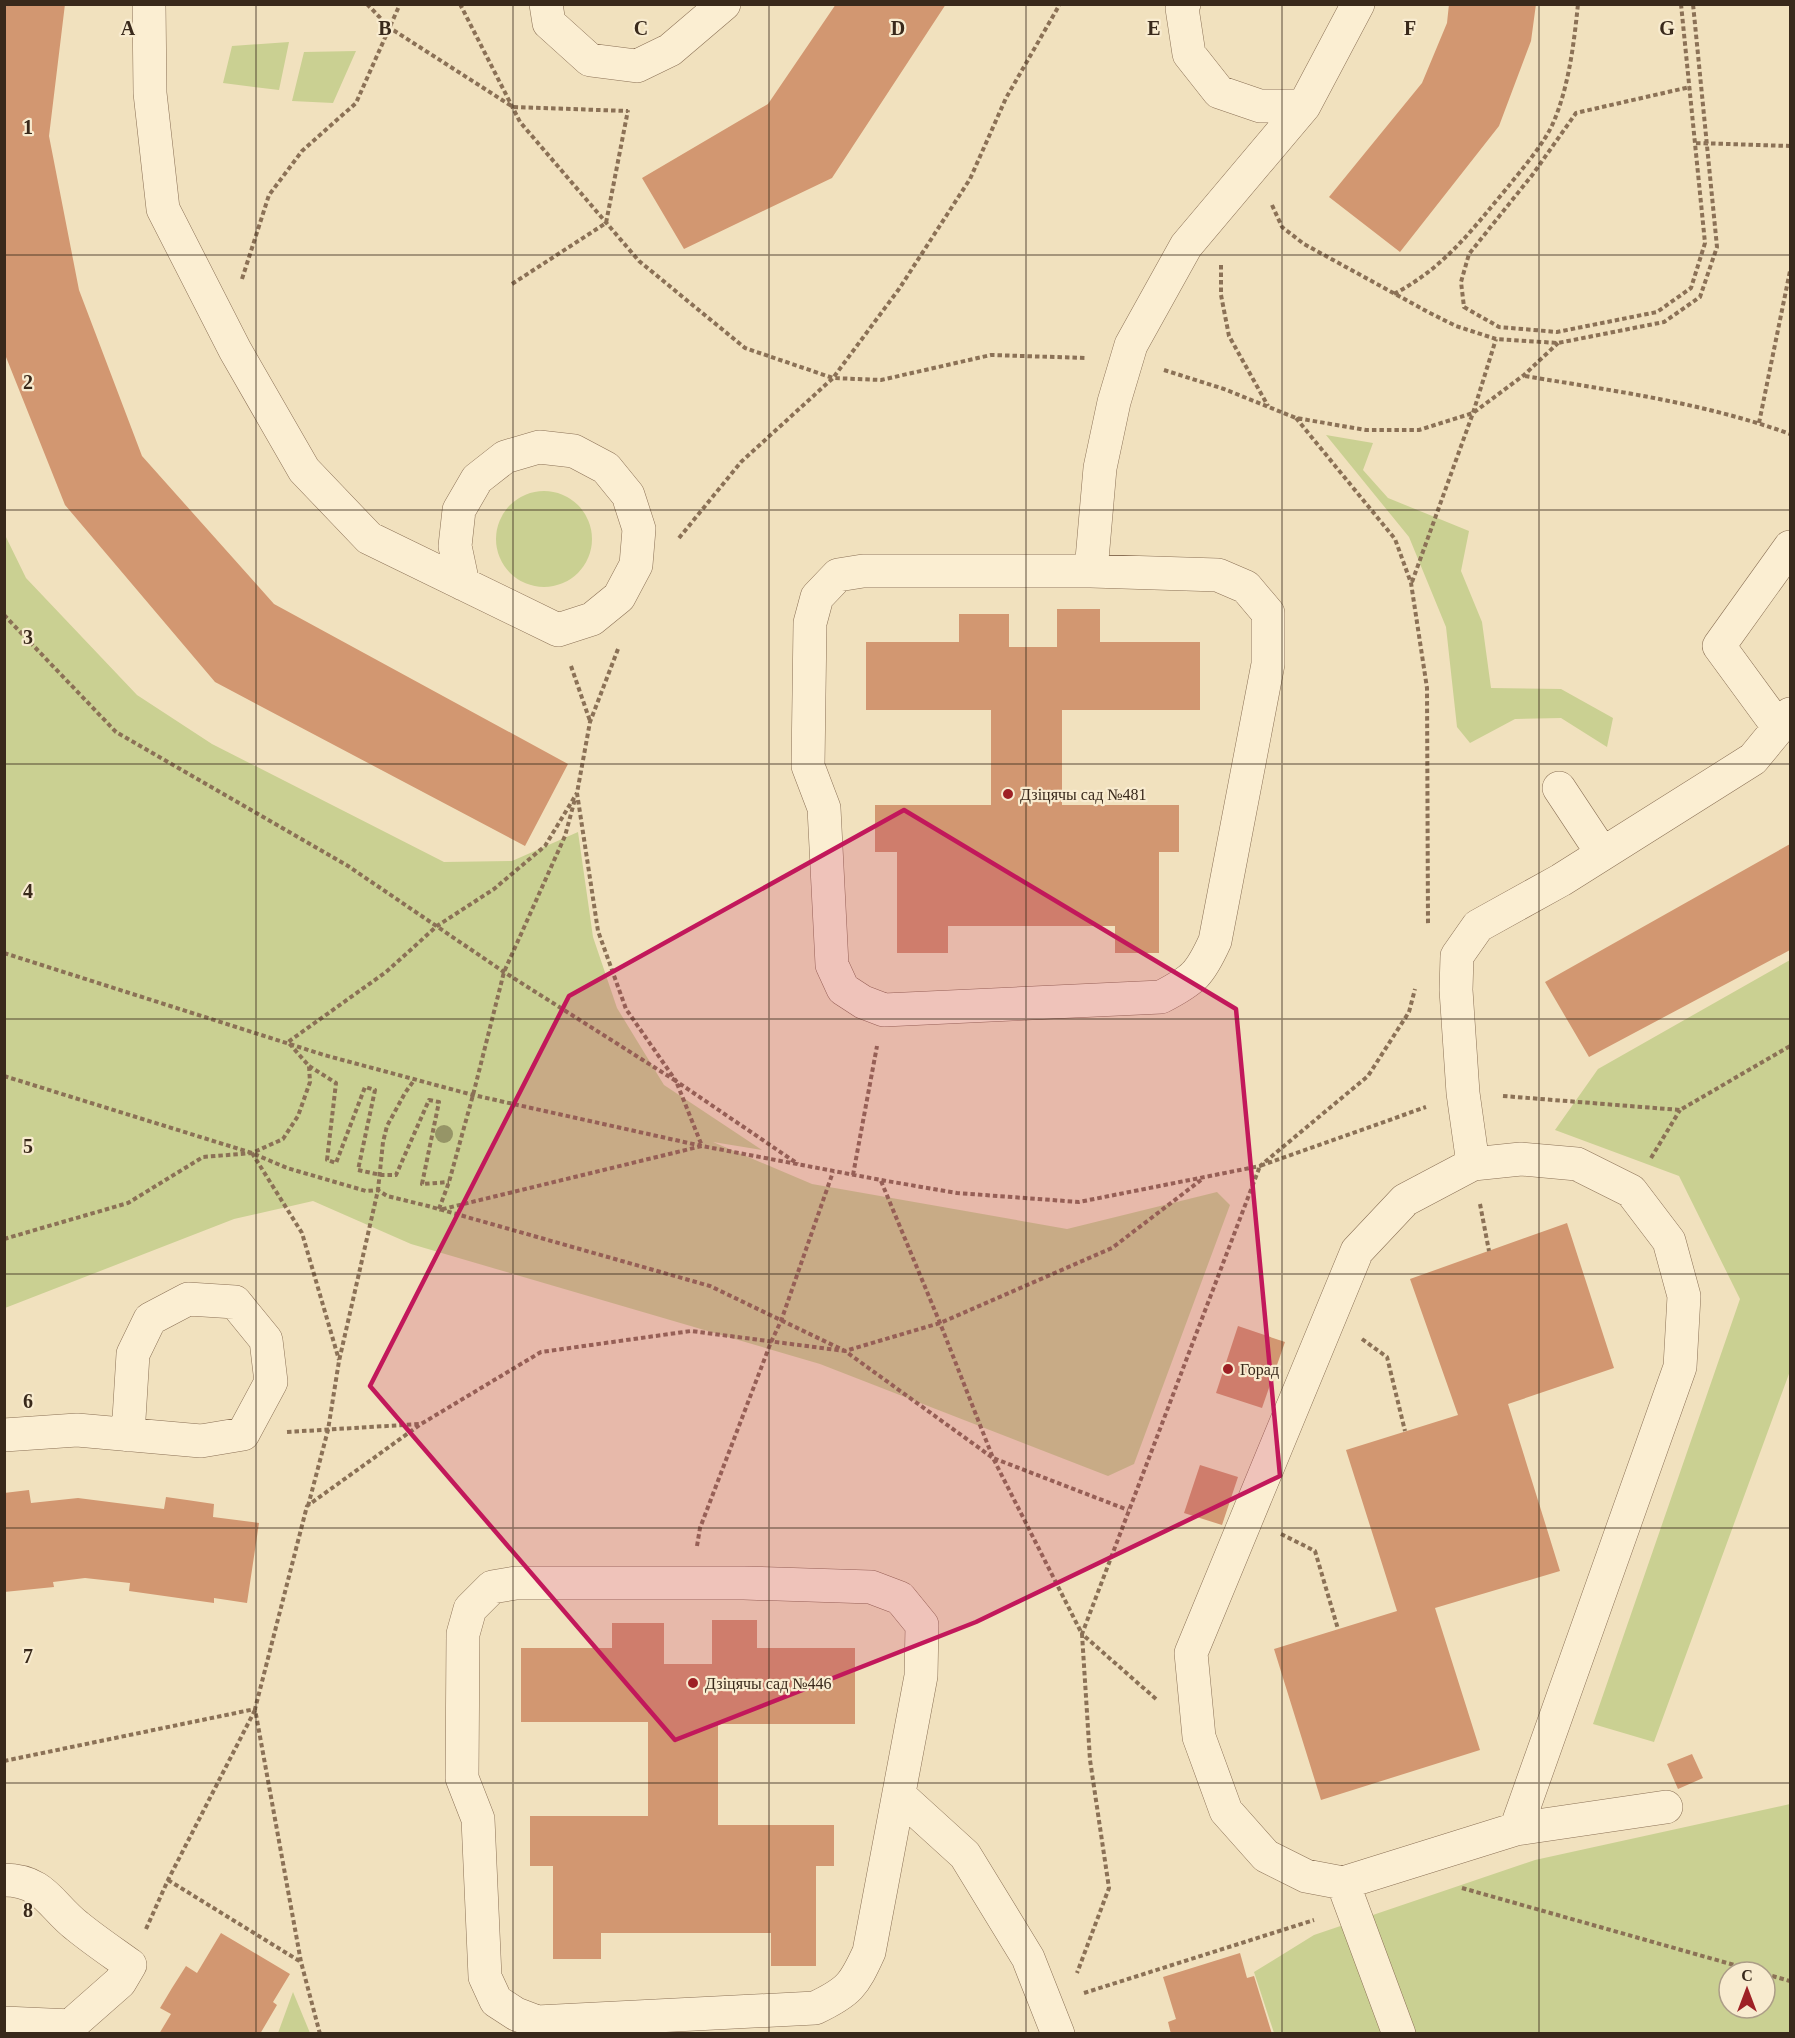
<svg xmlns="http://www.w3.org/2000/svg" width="1795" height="2038" viewBox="0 0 1795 2038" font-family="Georgia,serif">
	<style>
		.green { fill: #cad092; fill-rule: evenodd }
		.building { fill: #d29771 }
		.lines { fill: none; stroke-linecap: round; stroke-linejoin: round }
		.minor-casing { stroke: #8b7156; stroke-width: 34 }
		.path { stroke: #8b7156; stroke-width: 4; stroke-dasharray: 4.5 3; stroke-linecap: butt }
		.minor { stroke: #fbeed2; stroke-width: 33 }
		.tree { fill: #969567 }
		.marked { fill: #c2185b; fill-opacity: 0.2; stroke: #c2185b; stroke-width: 4.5; stroke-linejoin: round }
		.grid { fill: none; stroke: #39291b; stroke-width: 1.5; stroke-opacity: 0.55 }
		.poi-dot { fill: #9e2125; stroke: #f8ebcf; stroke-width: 2 }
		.labels { text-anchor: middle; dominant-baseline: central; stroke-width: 4.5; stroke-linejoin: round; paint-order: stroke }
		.poi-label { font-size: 16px; fill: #39291b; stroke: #f8ebcf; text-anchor: start }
		.grid-label { font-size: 20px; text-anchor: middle; font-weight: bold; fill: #39291b; stroke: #f8ebcf; stroke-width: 4.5; stroke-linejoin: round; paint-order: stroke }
	</style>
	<rect width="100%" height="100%" fill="#f1e1be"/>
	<!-- green -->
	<path class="green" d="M289 42 279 90 223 83 232 46Z
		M356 51 333 103 292 101 304 52Z
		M1326 435 1373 443 1363 470 1388 498 1469 531 1461 571 1482 622 1491 688 1561 689 1613 718 1607 747 1561 718 1515 719 1470 743 1457 727 1446 627 1409 537Z
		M496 539a48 48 0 1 1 96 0a48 48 0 1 1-96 0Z
		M4 533 26 578 137 695 212 744 444 862 512 861 578 832 593 937 617 1008 664 1085 762 1150 713 1142 812 1184 1067 1229 1217 1192 1230 1205 1134 1464 1108 1476 820 1364 411 1244 313 1201 234 1219 5 1308Z
		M1790 960V1371L1654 1742 1593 1724 1740 1299 1679 1176 1555 1130 1598 1069Z
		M1790 1804V2033H1274L1254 1972 1314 1935 1535 1860ZM1729 1972H1765V2008H1729Z
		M293 1992 310 2033H278Z"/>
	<!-- building -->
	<path class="building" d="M4 4H65L49 136 79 290 142 456 274 604 568 764 525 846 215 682 65 505 4 352Z
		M836 4H946L832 178 684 249 642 178 768 104Z
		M1449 4H1536L1531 41 1499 126 1400 252 1329 197 1422 83 1447 23Z
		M1057 609H1100V642H1200V710H1062V805H1179V852H1159V953H1115V926H948V953H897V852H875V805H991V710H866V642H959V614H1009V647H1057Z
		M1790 844V950L1589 1057 1545 982Z
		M1567 1223 1614 1368 1508 1404 1560 1571 1435 1608 1480 1750 1321 1800 1274 1649 1397 1611 1346 1450 1458 1415 1410 1279Z
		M1238 1326 1285 1342 1262 1408 1216 1393Z
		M1200 1465 1238 1477 1222 1525 1184 1513Z
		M29 1490 31 1503 78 1498 164 1509 166 1497 187 1500 214 1504 213 1517 259 1523 247 1603 214 1598V1603L129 1591 130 1583 85 1578 53 1582 54 1587 4 1592V1493Z
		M712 1620H757V1648H855V1724H718V1825H834V1866H816V1966H771V1933H601V1959H553V1866H530V1816H648V1722H521V1648H612V1623H664V1664H712Z
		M1692 1754 1703 1778 1678 1789 1667 1764Z
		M221 1933 290 1974 273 2002 277 2005 260 2034H159L171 2014 160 2008 172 1988 186 1966 197 1973Z
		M1240 1953 1247 1978 1254 1976 1272 2034H1171L1168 2022 1176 2019 1163 1977Z"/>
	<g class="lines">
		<defs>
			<path id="minor" d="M149 4 150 93 163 209 235 350 304 470 369 538 558 630 592 619 619 597 636 565 639 529 628 495 606 468 574 451 539 447 505 457 477 479 459 510 455 546 463 584
				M546 4 549 23 590 60 637 66 670 50 724 4
				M1184 4 1182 8 1189 54 1219 92 1260 106H1304
				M863 571H1091L1218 575 1246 587 1268 613V664L1215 941C1200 974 1194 980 1161 997L884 1010 863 1002 843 989 832 965 824 808 808 766 810 623 817 597 838 575Z
				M1091 571 1100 468 1114 402 1131 345 1186 246 1304 106 1358 4
				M1779 728 1719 646 1790 547
				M1559 788 1602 853
				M1521 1159 1577 1164 1631 1191 1669 1241 1684 1296 1680 1367 1516 1829 1343 1883 1306 1876 1266 1856 1226 1811 1199 1737 1191 1653 1357 1251 1405 1200 1473 1164Z
				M1473 1164 1463 1093 1456 990 1457 956 1478 926 1561 880 1753 759 1790 714
				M4 1435 77 1430 201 1441 243 1434 271 1382 266 1340 235 1302 188 1299 150 1319 133 1354 128 1435
				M516 1583H744L871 1587 900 1598 922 1625 921 1676 869 1952C854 1985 849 1992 815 2008L537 2022 516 2014 496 2001 485 1977 478 1819 462 1778 463 1634 470 1609 492 1587Z
				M899 1795 965 1855 1028 1958 1058 2034
				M1516 1829 1666 1807
				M4 1880C44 1880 51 1906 77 1926 94 1940 112 1952 130 1965L120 1982 61 2034
				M1343 1883 1399 2034
				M4 2023 72 2026"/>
		</defs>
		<!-- minor casing -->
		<use href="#minor" class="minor-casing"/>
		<!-- path -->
		<path class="path" d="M367 4 390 28 513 107 628 111
			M460 4 520 122 639 261 745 348 833 378 899 289 970 179 1006 98 1060 4
			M1681 4 1705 243 1691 288 1657 312 1557 332 1499 327 1464 307 1461 282 1469 254 1533 174 1576 113 1690 87
			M1696 143 1790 146
			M1272 205 1282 227 1304 244 1428 312 1456 326 1496 339 1558 343 1664 322 1700 297 1717 247 1693 4
			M1221 265V295L1229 336 1268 406
			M242 279 269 195 302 151 356 103 400 4
			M512 284 606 223 628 110
			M1394 294C1445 267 1471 231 1507 188 1522 169 1545 143 1554 121 1569 85 1574 43 1578 4
			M1164 370 1224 389 1296 418 1366 430H1419L1473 413 1524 375 1558 343
			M1525 376C1614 391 1705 403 1790 434
			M1296 418 1395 539 1411 583 1427 688 1428 926
			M1759 423 1790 271
			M679 538 741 462 833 378 881 380 991 355 1086 358
			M1412 582 1473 413 1496 339
			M4 615 116 732 348 866 504 972 676 1081 702 1146 439 1210
			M618 649 590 722 577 793 598 931 626 1009 676 1081 798 1164
			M571 666 590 721
			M4 953 324 1055 473 1095 702 1146 881 1180 957 1193 1079 1202 1260 1166 1368 1076 1409 1012 1415 989
			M309 1066 336 1083 327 1160 336 1163 365 1087 375 1090 358 1170 381 1175H396L429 1100 439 1102 422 1184 449 1182
			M4 1076 252 1153 287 1168 366 1191 378 1190 387 1196 428 1206 710 1286 845 1351 940 1323 1112 1248 1201 1180
			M1503 1096 1680 1110 1790 1046
			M252 1153 302 1233 339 1360
			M1651 1158 1680 1110
			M853 1175 877 1046
			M881 1181 940 1323 993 1458 1128 1510
			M1480 1204 1489 1251
			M439 1209 449 1182 473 1095 504 972 565 836 575 799
			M4 1239 128 1203 203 1157 252 1153 283 1139 298 1116 310 1082 309 1066 288 1042 386 972 437 926 494 889 545 846 577 793
			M1362 1339 1387 1357 1405 1431
			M287 1432 420 1424
			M308 1506 328 1430 339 1361 378 1190 383 1142 387 1126 405 1093 415 1079
			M1281 1534 1315 1551 1338 1629
			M697 1546 700 1528 771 1342 781 1321 833 1172
			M1156 1699 1082 1634 1260 1166 1426 1107
			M4 1761 255 1709
			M168 1880 301 1962
			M1462 1888 1759 1972
			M146 1929 168 1880 255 1710
			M1765 1974 1790 1981
			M1084 1993 1314 1920
			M320 2034 301 1962 255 1709 307 1506 421 1424 541 1352 691 1331 845 1351 993 1458 1082 1634 1090 1760 1109 1888 1077 1973"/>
		<!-- minor -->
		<use href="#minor" class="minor"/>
	</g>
	<!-- trees -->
	<circle class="tree" cx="444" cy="1134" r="9"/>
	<!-- marked area -->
	<path class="marked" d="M904 810 1236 1009 1280 1476 976 1622 675 1740 370 1386 569 996Z"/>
	<!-- grid -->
	<path class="grid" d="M256 4V2034M513 4V2034M769 4V2034M1026 4V2034M1282 4V2034M1539 4V2034M4 255H1790M4 510H1790M4 764H1790M4 1019H1790M4 1274H1790M4 1528H1790M4 1783H1790"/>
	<!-- markers -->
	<g class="poi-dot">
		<circle cx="1008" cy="794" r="6"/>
		<circle cx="1228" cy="1369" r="6"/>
		<circle cx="693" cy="1683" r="6"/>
	</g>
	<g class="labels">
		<!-- poi labels -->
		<g class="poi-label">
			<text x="1020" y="794">Дзіцячы сад №481</text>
			<text x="1240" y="1369">Горад</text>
			<text x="705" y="1683">Дзіцячы сад №446</text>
		</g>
	</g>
	<g class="grid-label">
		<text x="128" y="35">A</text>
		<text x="385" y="35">B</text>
		<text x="641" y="35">C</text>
		<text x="898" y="35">D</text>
		<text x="1154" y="35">E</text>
		<text x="1410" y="35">F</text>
		<text x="1667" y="35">G</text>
		<text x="28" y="134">1</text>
		<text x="28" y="389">2</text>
		<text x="28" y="644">3</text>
		<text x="28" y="898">4</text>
		<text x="28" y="1153">5</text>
		<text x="28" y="1408">6</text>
		<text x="28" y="1663">7</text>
		<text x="28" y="1917">8</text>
	</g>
	<!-- border -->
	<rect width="1795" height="2038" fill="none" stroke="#39291b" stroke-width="12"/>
	<!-- north arrow -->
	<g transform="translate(1747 1990)"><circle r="28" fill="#f8ebcf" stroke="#ac9d87" stroke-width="1.5"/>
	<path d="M0-4.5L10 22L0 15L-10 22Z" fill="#9e2125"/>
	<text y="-9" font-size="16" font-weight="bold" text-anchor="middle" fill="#39291b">С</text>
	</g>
</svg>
